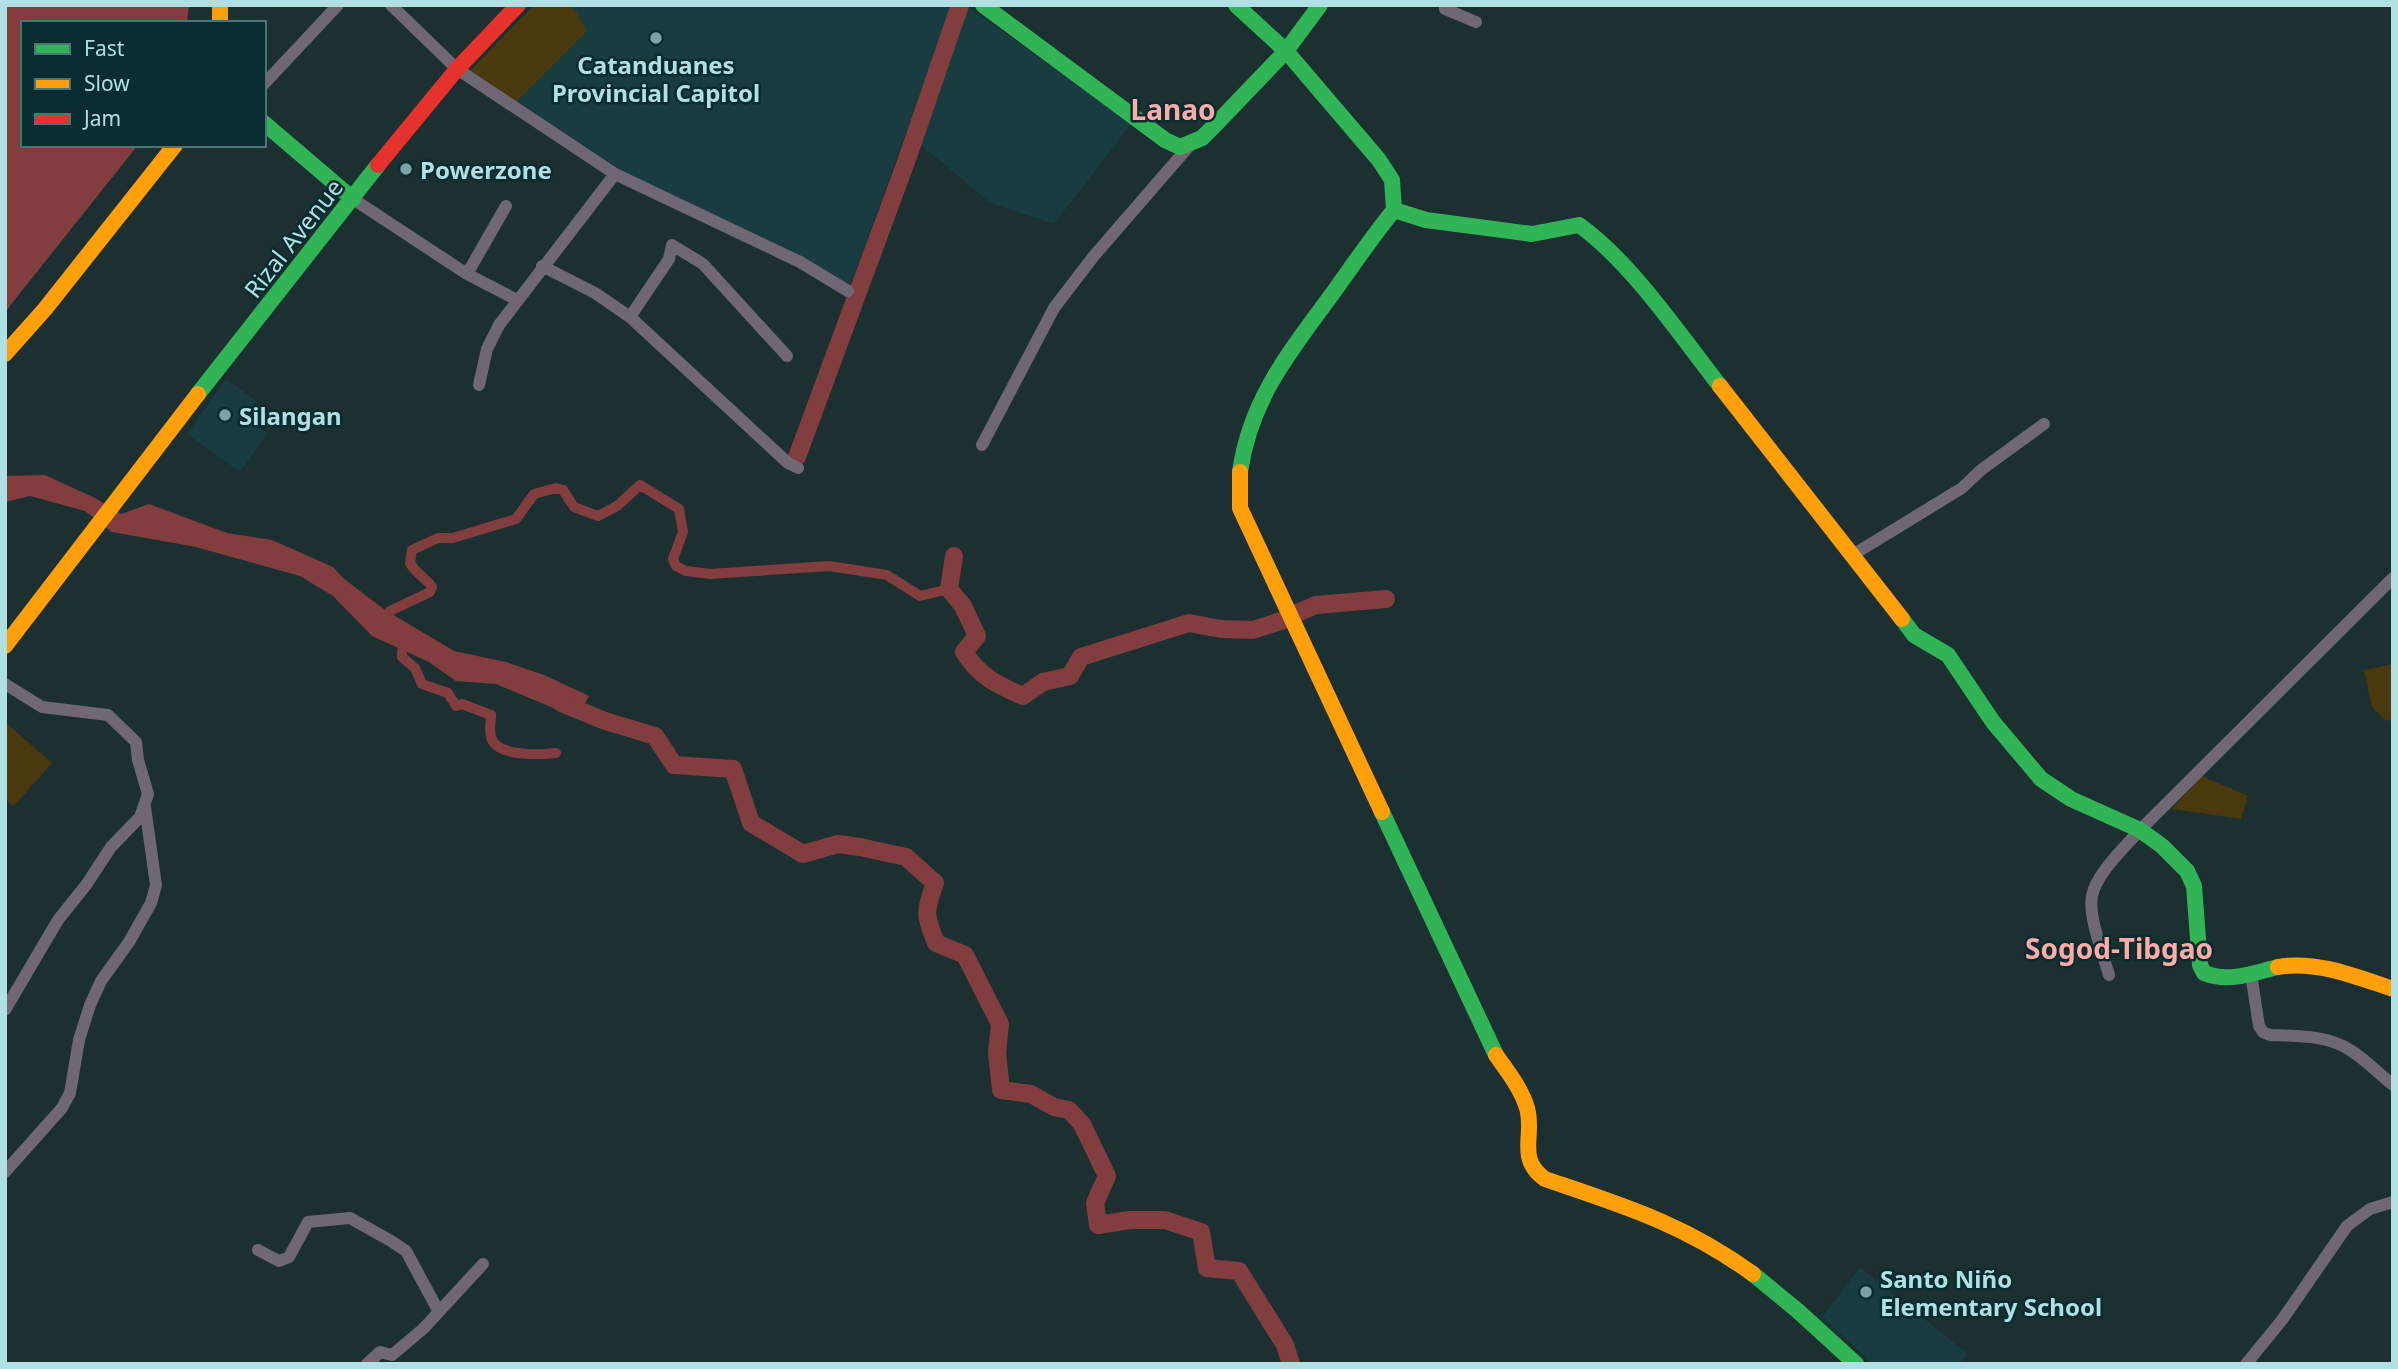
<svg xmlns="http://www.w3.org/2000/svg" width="2398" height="1369" viewBox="0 0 2398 1369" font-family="'Noto Sans',sans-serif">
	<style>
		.built { fill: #183c3f }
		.green { fill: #4a390e }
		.water { fill: #823e3e }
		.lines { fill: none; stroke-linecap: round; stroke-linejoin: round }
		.canal { stroke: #823e3e; stroke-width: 10 }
		.river { stroke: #823e3e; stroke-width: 18 }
		.street { stroke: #6f6774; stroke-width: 12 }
		.fast { stroke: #30b455; stroke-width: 16 }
		.slow { stroke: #ff9f0a; stroke-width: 16 }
		.jam { stroke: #e5322d; stroke-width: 16 }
		.poi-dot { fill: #7ca2a5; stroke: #082c2f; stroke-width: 2.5 }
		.labels { text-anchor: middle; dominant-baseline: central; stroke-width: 5; stroke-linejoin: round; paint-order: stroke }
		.poi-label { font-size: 24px; font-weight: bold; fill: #b0e0e4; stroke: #082c2f; text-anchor: start }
		.street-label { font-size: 24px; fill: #b0e0e4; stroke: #082c2f }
		.quarter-label { font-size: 28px; font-weight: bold; fill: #ffaba7; stroke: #082c2f }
	</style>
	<rect width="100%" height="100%" fill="#1c2f31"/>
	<!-- built -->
	<path class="built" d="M534 5H952L849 289 619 171 514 104Z
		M968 7 1132 123 1054 224 990 203 919 143Z
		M226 379 257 401 245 418 267 434 240 472 187 434Z
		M1860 1267 1968 1354 1959 1364H1873L1822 1317Z"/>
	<!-- green -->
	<path class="green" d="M534 5H572L587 31 514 104 468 73Z
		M2393 664V719L2386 721 2372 707 2364 670Z
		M5 722 52 763 14 806 5 799Z
		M2202 776 2248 796 2241 819 2172 809Z"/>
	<!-- water -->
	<path class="water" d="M5 5H189L187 23H23V145H138L5 312Z
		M45 475 95 498 121 514 149 504 227 533 272 540 333 567 343 578 385 610 454 651 506 662 544 675 589 696 577 718 496 684 456 681 429 662 372 636 333 596 300 576 196 547 112 532 85 511 30 496 5 502V476Z"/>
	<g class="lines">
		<!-- canal -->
		<path class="canal" d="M390 611 430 592 432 587C425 577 416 574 410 563L412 550 438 538H453L516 519 534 494 556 488 563 490 574 507 598 516 617 506 640 485 679 509 683 532 673 559 676 566 686 571 710 574 829 566 887 575 920 596 949 589
			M402 651V657L415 668 422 684 448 693 456 706 462 704 491 715C491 721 489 730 491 737 496 757 540 755 556 753"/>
		<!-- river -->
		<path class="river" d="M797 457 906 162 960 5
			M954 556 949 589 963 606 977 636 964 652C979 676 997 685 1023 696L1043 682 1070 676 1081 657 1189 623 1221 629 1253 630 1284 620
			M1295 614 1316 605 1386 599
			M561 703 605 721 655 736 674 765 733 769 751 823 803 854 838 844 860 847 906 857 935 883C924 913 925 915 936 943L965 955 1000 1024 997 1053 1001 1090 1031 1094 1054 1107 1069 1110 1082 1124 1107 1176 1095 1203 1098 1225 1130 1220H1165L1201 1232 1207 1268 1239 1271 1285 1345 1291 1364"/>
		<!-- street -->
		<path class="street" d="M391 5 457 69 615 174 800 262 848 291
			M1447 5 1445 9 1476 22
			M264 84 338 5
			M353 199 467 274 517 300
			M542 266 595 293 630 317 788 463 798 468
			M467 274 506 206
			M630 317 669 259 672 245 703 264 787 356
			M479 385 487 349 499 325 615 174
			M982 445 1054 308 1093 257 1190 145
			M1851 556 1962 488 1981 470 2044 424
			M5 684 42 707 108 715 136 742 138 760 148 794 140 817 111 847 86 885 58 920 5 1010
			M2251 974 2259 1026 2263 1032 2270 1035C2297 1036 2327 1035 2350 1050 2365 1059 2379 1074 2393 1085
			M2109 975C2103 954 2088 916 2092 896 2096 874 2125 847 2140 830L2393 578
			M5 1172 62 1108 70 1093 79 1040 90 1005 101 981 129 942 151 903 156 885 145 807
			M258 1250 279 1261 289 1257 308 1222 350 1218 391 1241 406 1251 439 1312
			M367 1364 380 1352 392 1355 423 1329 483 1264
			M2246 1364 2282 1320 2347 1226 2370 1209 2393 1202"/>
		<!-- fast -->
		<path class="fast" d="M983 5 1165 140 1180 147 1202 138 1216 124 1286 51 1320 5
			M1236 5 1286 51 1379 160 1392 180 1394 210C1371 238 1351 268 1330 297 1289 353 1250 400 1240 472
			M264 123 353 199
			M1394 210 1426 220 1532 234 1579 225C1631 262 1680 335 1720 386
			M198 394 378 165
			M1902 619 1914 635 1948 655 1993 722 2041 779 2071 799 2140 830 2162 846 2187 871 2194 886 2200 965 2204 973C2229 983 2253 973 2278 967
			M1382 812 1496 1055
			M1753 1274 1798 1311 1856 1364"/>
		<!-- slow -->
		<path class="slow" d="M220 5V23
			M5 354 45 309 175 145
			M1720 386 1902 619
			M1240 472V508L1382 812
			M5 646 198 394
			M2278 967C2317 960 2357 977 2393 989
			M1496 1055C1507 1071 1521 1088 1527 1108 1535 1136 1516 1158 1545 1179 1624 1206 1684 1224 1753 1274"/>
		<!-- jam -->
		<path class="jam" d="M378 165 457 69 518 5"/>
	</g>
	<!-- markers -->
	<g class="poi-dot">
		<circle cx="656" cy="38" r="7"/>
		<circle cx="406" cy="169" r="7"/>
		<circle cx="225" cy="415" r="7"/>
		<circle cx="1866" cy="1292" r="7"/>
	</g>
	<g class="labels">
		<!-- poi labels -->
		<g class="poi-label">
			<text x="656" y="64" text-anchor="middle">Catanduanes<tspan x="656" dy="28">Provincial Capitol</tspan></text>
			<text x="420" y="169">Powerzone</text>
			<text x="239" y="415">Silangan</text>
			<text x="1880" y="1278">Santo Niño<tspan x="1880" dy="28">Elementary School</tspan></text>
		</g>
		<!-- street labels -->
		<g class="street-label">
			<text transform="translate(293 238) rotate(-52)">Rizal Avenue</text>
		</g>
		<!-- quarter labels -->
		<g class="quarter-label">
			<text x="1173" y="109">Lanao</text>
			<text x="2119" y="948">Sogod-Tibgao</text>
		</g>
	</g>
	<!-- border -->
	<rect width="2398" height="1369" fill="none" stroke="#b0e0e4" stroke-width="14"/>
	<!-- legend -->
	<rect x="21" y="21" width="245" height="126" fill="#082c2f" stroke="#4b7477" stroke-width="2"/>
	<rect x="35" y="44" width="35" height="10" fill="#30b455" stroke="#4b7477" stroke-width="2"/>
	<text x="84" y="56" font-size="21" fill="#b0e0e4">Fast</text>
	<rect x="35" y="79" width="35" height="10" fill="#ff9f0a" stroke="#4b7477" stroke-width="2"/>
	<text x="84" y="91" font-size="21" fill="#b0e0e4">Slow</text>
	<rect x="35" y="114" width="35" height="10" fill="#e5322d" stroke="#4b7477" stroke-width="2"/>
	<text x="84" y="126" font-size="21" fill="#b0e0e4">Jam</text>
</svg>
